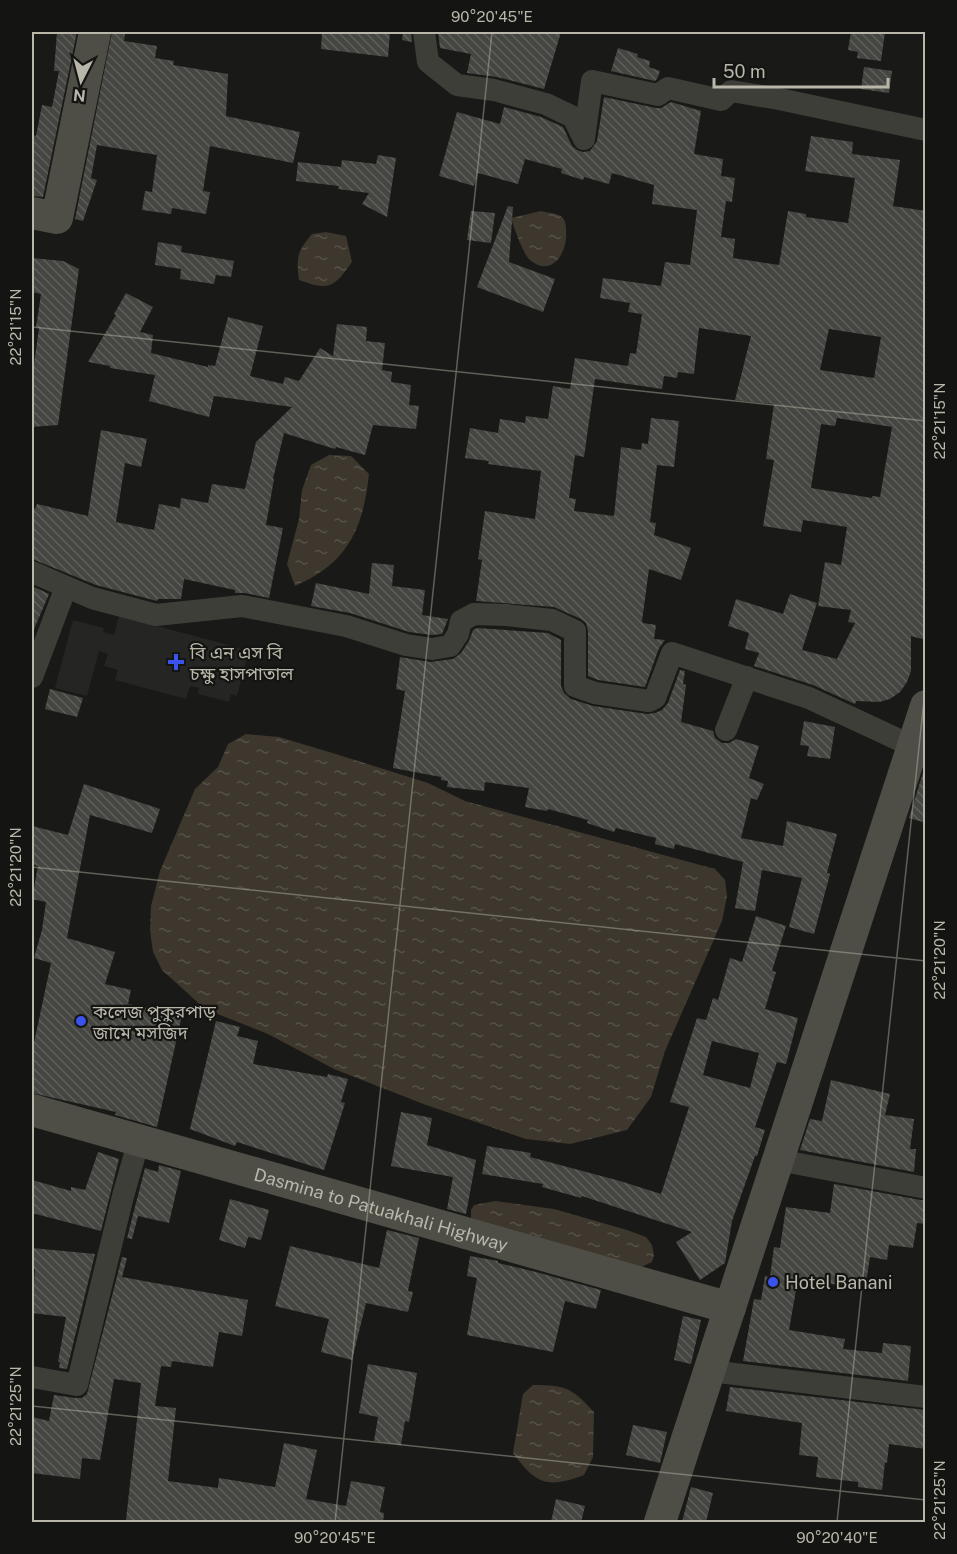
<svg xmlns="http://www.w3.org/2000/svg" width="957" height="1554" viewBox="0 0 957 1554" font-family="'Public Sans','Noto Sans Bengali',sans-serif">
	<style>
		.built { fill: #252623 }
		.water { fill: url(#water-ripples) }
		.building { fill: url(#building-back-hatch); fill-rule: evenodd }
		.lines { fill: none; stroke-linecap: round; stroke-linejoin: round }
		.street { stroke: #3e3e38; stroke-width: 22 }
		.secondary { stroke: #4e4e46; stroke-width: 32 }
		.ticks { fill: none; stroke: #b9b7aa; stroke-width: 1.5; stroke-opacity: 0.45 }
		.poi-dot { fill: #3b52ed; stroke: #141412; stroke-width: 2 }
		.labels { text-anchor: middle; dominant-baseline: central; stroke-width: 4.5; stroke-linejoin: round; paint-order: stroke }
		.poi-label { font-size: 18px; fill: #b9b7aa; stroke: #141412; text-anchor: start }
		.street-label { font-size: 18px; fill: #b9b7aa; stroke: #141412 }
		.neatline { fill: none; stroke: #b9b7aa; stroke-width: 2 }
		.ticks-label { font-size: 15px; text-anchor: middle; fill: #b9b7aa }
	</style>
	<defs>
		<pattern id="water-ripples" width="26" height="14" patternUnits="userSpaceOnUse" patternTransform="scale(1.5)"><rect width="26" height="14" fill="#3d372d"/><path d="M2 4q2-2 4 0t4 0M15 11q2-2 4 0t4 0" fill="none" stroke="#575249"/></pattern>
		<pattern id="building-back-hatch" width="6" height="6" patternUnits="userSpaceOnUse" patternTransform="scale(1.5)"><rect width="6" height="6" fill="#454641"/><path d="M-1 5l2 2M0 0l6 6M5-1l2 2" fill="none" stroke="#5e5e5a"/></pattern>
	</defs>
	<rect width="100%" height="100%" fill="#191917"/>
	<!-- built -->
	<path class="built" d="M119 616 240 648 238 655 247 658 237 696 231 694 229 702 198 694 199 688 190 686 186 699 115 680 118 670 104 666 108 654 99 651 87 696 55 688 73 620 104 628 103 632 114 635Z"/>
	<!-- water -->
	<path class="water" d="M541 211C548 213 558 213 563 218 566 222 566 227 566 232 568 251 552 279 530 260 523 254 514 228 511 218Z
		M326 232 346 236 352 262C334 288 329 291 299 280 296 257 297 252 312 234Z
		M329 455 351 456 369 474C363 529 348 563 295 586L287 564 299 519 302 490 311 465Z
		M246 734 279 737 339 755 428 783 465 801 715 869 725 880 727 896 722 921 665 1051 651 1097 627 1130 570 1144 526 1139 426 1105 334 1069 268 1034 205 1009 162 970 153 952 150 930 151 906 160 871 195 789 218 767 228 744Z
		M495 1201 554 1209 627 1230 646 1237 652 1245 654 1255 652 1262 637 1269 471 1218V1210L474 1205Z
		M533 1385C566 1385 572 1388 594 1412L593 1457 584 1475C547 1489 536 1484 513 1453L523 1394Z"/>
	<!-- building -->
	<path class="building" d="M57 32H77L43 197 32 196V135L36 136 42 105 52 107 59 71H54Z
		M112 32 125 34 124 41 157 46 155 58 174 61 173 65 228 74 226 116 300 132 293 163 210 146 203 191 210 192 206 214 172 208 171 214 142 210 145 191 152 192 157 155 97 145 91 178 97 180 83 221 75 219Z
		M322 32H390L388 57 321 49Z
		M403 32H411L412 42 402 40Z
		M438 32H561L544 89 497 77 467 73 471 54 440 48Z
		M851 32H885L881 61 857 58 858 52 848 50Z
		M618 48 638 54 637 57 650 61 649 67 660 71 657 79 655 81 611 71Z
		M864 67 892 71 889 93 861 89Z
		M604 97 656 108H661L671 102 701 111 694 154 723 159 721 176 735 178 732 202 726 201 721 237 735 239 733 258 779 265 788 211 806 214V217L848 223 855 178 805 171 811 136 853 142 852 154 900 160 893 206 926 211V640L911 636V671L907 682 900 692 890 699 879 702 856 701 855 704 813 685 754 666 759 653 745 649 749 633 728 626 736 599 783 614 790 594 817 603 802 650 837 659 855 623 848 622 851 610 818 606 825 562 841 565 847 527 803 520 801 532 763 526 774 460 766 459 774 404 735 400 751 336 699 328 694 374 678 372 677 378 664 376 662 389 595 379 584 457 575 455 569 498 576 499 574 511 614 516 621 447 641 450 642 443 648 444 651 418 679 421 674 467 657 465 650 522 656 523 654 535 691 548 681 580 649 569 642 621 643 623 656 625 654 639 665 640 659 648 645 687 598 680 588 676V631L586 623 581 619 554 607 476 601 482 560 478 559 485 511 535 519 541 471 488 464 489 461 465 458 470 428 498 433 500 419 525 423 526 416 548 419 553 386 570 389 575 358 628 366 630 353 636 354 642 314 628 312 630 303 600 298 603 278 661 286 665 262 690 265 697 210 652 204 654 185 612 173 609 184 584 177 583 180 561 173 562 169 525 159 518 184 478 173 474 186 439 176 457 112 500 124 504 107 541 117 563 127 572 146 577 150 583 152 590 151 597 141ZM829 329 881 337 874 378 820 370ZM837 418 892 427 880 497 872 496V498L811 488 821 424 835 426Z
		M378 155 396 158 387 217 362 204 369 193 338 189 339 186 296 181 298 162 341 167 342 160 376 164Z
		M508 206 513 207 509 262 555 279 543 312 477 287Z
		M471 211 495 213 491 243 467 240Z
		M158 242 182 246 181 252 234 261 231 277 216 275 214 284 180 279 181 269 155 265Z
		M32 258 63 261 79 269 58 425 32 427V364H34L39 328 36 327 41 294 32 292Z
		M126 293 153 307 140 332 153 335 151 353 208 367V365L215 366 228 317 263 326 250 376 283 384 285 377 299 381 320 348 333 356 337 324 367 327 366 341 385 343 382 370 392 372 391 382 411 385 409 405 419 406 416 429 373 425 365 455 336 447 335 449 284 433 273 479H274L266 525 283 528 269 598 245 593H235V590L184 579 181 599H158L157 601 96 585 32 559V508L35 509 37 504 88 516 101 430 147 439 141 467 125 463 116 522 154 530 159 504 180 508 181 498 208 503 212 484 245 489 256 442 292 407 214 396 209 417 149 401 155 375 110 368V366L88 362 116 315 114 314Z
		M372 563 394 565 392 586 425 590 422 615 448 619 442 634 432 635 409 632 350 613 311 606 316 583 369 594Z
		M32 586 49 594 32 634Z
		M477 628 548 633 561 640V686L564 693 571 699 593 706 647 714 655 713 662 710 668 703 680 670 685 671 683 684 686 685 681 722 713 731 715 738 722 743H729L736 739 759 746 749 778 764 784 757 800 751 798 741 838 783 846 787 821 837 834 827 873 830 874 814 934 789 927 802 878 762 870 755 911 735 908 743 862 675 844 674 849 655 844 656 838 616 828 614 832 587 823 588 820 548 809 547 811 525 807 529 788 485 782 484 791 447 787 448 781 441 780V777L393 768 405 691 396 689 400 657 430 662 453 659 461 653 469 641 473 630Z
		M50 689 83 698 77 717 45 709Z
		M804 721 835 727 830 759 807 756 809 746 800 745Z
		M925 766H926V823L909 818Z
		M84 784 160 809 152 833 90 815 67 938 115 952 105 984 131 990 128 1004 182 1015 157 1127 115 1115 116 1112 32 1093V1052L51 963 34 958 42 930 46 902 32 899 38 866 32 864V826L68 835Z
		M756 916 786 926 772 971 776 972 765 1009 798 1018 786 1064 777 1062 755 1127 765 1130 757 1156H755L732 1221 725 1263 700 1280 676 1242 692 1232 582 1196 581 1198 542 1187 543 1184 482 1174 487 1146 531 1153 530 1157 620 1181 661 1194 689 1107 670 1102 697 1018 706 1020 713 998 718 1000 730 958 742 962ZM712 1041 759 1053 750 1088 703 1075Z
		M216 1021 240 1027 237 1036 258 1041 253 1064 327 1077 328 1074 348 1079 341 1102 345 1103 324 1170 237 1142 235 1146 190 1129Z
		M831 1080 890 1094 885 1115 914 1119 910 1149H916L914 1172 800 1150 810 1119 822 1121Z
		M401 1112 432 1118 427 1145 476 1160 466 1214 447 1209 453 1177 391 1166Z
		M98 1152 119 1159 101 1231 32 1213V1180L71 1191V1187L85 1190Z
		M159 1165 181 1171 169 1223 138 1216 132 1239 127 1238 145 1168 158 1172Z
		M834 1184 926 1201V1224L917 1223 913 1248 889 1245 887 1260 870 1257 865 1289 798 1279 789 1330 845 1339 843 1349 882 1353 883 1343 911 1346 908 1381 743 1361 754 1299 761 1300 765 1276 770 1277 774 1247 780 1248 786 1207 830 1213Z
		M230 1199 269 1210 261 1240 248 1237 245 1248 219 1240Z
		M387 1230 419 1238 408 1291 413 1292 408 1312 366 1303 352 1360 321 1352 329 1319 275 1306 290 1246 379 1268Z
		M32 1248 95 1254 67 1369 59 1368 60 1362H58L66 1317 32 1313 35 1269H32Z
		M470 1256 498 1261V1263L536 1272 601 1290 596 1309 565 1301 553 1352 467 1335 477 1278 467 1276Z
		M122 1257 127 1258 122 1277 248 1300 242 1336 219 1332 213 1367 172 1361 171 1367 161 1366 155 1406 176 1408 168 1481 218 1488 219 1478 275 1487 284 1443 317 1450 306 1499 346 1506 351 1481 385 1487 380 1512 384 1513 383 1522H147L126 1520 141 1383 114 1379 100 1460 82 1458 80 1479 32 1473V1417L49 1421 54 1395 75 1398H82L87 1394Z
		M683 1316 701 1320 691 1364 674 1360Z
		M368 1364 417 1373 409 1422 405 1421 401 1445 374 1441 378 1417 359 1413Z
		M730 1387 926 1410V1449L889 1444 887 1463 885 1462 882 1490 858 1487V1482L816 1477 818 1457 799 1455 802 1423 726 1411Z
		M633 1425 667 1432 660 1463 626 1455Z
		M691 1487 713 1493 706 1522H682Z
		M556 1499 585 1506 581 1522H551Z"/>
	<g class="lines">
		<!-- street -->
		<path class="street" d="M424 32 428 62 457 85 494 90 546 104 573 117 584 139 592 81 658 95 668 88 721 100 731 91 779 99 926 130
			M32 572 92 598 156 615 242 606 346 626 406 645 432 649 450 646 458 634 461 621 474 614 506 615 552 620 575 631V686L595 693 649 701 655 698 672 653 809 698 912 746
			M32 677 66 587
			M726 730 747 677
			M778 1160 926 1188
			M710 1371 926 1397
			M32 1377 77 1385 123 1196 139 1140"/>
		<!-- secondary -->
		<g class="secondary">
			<path d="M32 213 57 218 95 32"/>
			<path id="s1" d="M32 1110 730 1308"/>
			<path d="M660 1522 926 706"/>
		</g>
	</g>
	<!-- ticks -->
	<path class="ticks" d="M32 327 926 421M32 867 926 961M32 1406 926 1500M335 1522 492 32M837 1522 926 681"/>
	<!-- markers -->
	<g class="poi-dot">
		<path d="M173 653h6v6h6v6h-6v6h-6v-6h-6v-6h6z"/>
		<circle cx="81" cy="1021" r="6"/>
		<circle cx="773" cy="1282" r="6"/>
	</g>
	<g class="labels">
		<!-- poi labels -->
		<g class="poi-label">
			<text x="190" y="652">বি এন এস বি<tspan x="190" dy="21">চক্ষু হাসপাতাল</tspan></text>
			<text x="93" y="1011">কলেজ পুকুরপাড়<tspan x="93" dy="21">জামে মসজিদ</tspan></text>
			<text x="785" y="1282">Hotel Banani</text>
		</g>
		<!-- street labels -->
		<g class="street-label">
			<text stroke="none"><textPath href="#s1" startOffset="363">Dasmina to Patuakhali Highway</textPath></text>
		</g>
	</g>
	<!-- border -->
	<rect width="957" height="1554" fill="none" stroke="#141412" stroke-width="66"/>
	<!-- north arrow -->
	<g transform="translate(81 81) rotate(186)" stroke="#141412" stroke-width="4.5" paint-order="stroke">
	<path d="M0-4.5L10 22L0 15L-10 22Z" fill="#b9b7aa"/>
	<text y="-9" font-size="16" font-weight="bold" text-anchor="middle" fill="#b9b7aa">N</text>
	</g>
	<!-- scale -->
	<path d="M714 78v9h174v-9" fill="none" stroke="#b9b7aa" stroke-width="3"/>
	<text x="723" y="78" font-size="18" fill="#b9b7aa" stroke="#141412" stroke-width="4.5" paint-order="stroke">50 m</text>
	<rect x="33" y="33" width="891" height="1488" class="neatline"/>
	<g class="ticks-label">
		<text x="492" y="22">90°20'45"E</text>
		<text transform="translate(16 327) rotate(-90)" y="5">22°21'15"N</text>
		<text transform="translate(940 421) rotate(-90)" y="5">22°21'15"N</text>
		<text transform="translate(16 867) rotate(-90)" y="5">22°21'20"N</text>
		<text transform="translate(940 960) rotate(-90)" y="5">22°21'20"N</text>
		<text transform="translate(16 1406) rotate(-90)" y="5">22°21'25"N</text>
		<text transform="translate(940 1500) rotate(-90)" y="5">22°21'25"N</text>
		<text x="335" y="1543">90°20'45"E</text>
		<text x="837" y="1543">90°20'40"E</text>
	</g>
</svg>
